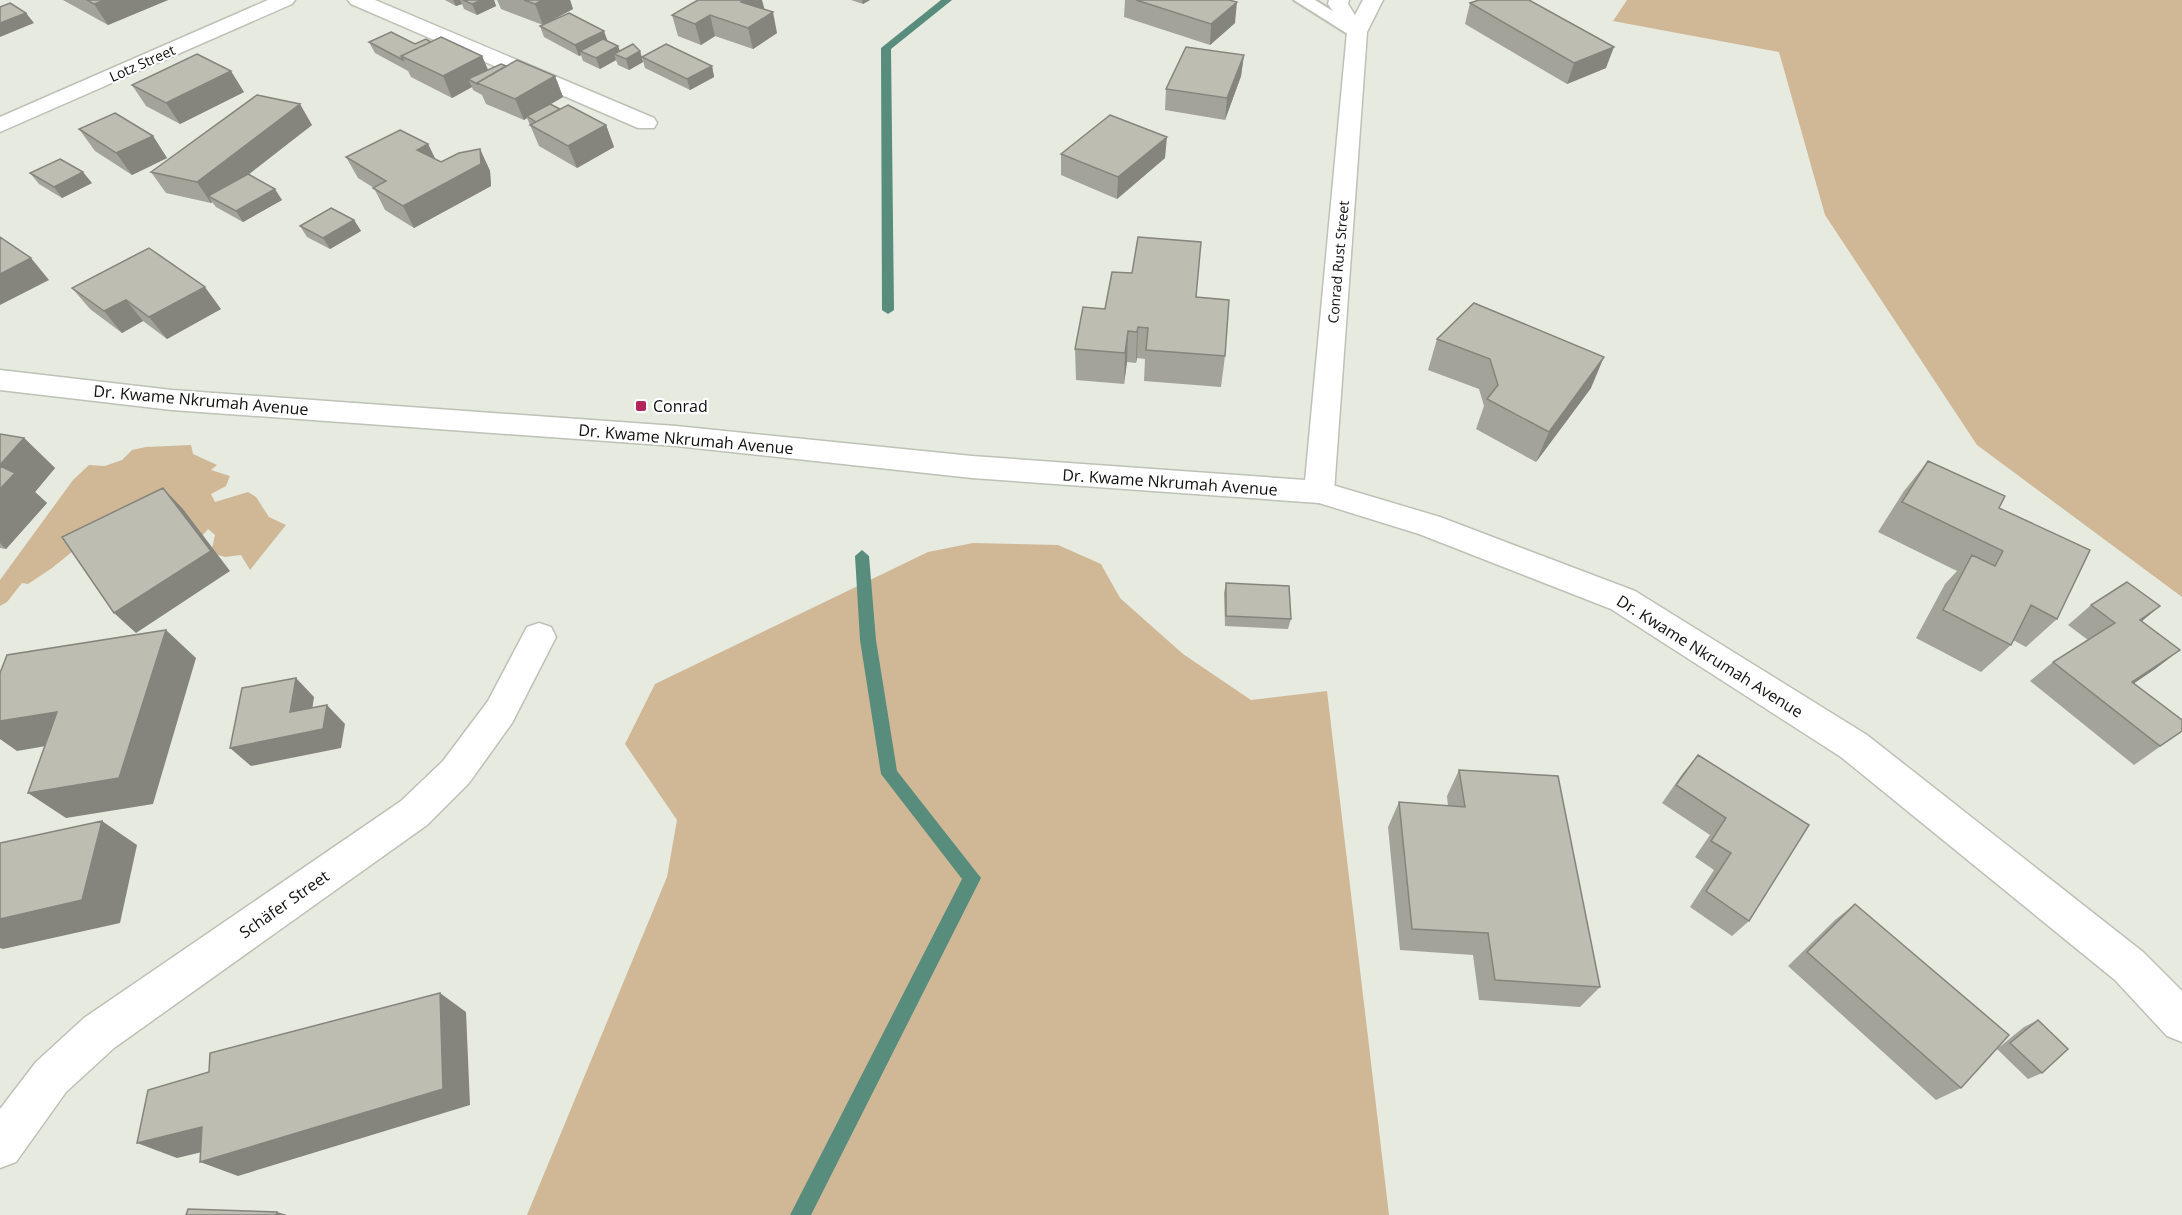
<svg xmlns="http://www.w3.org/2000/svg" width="2182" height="1215" viewBox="0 0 2182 1215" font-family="'Open Sans',sans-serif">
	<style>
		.green { fill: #d0b897 }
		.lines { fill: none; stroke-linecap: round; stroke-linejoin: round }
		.stream { fill: #588d7d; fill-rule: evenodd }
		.service-casing { stroke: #bdc1b6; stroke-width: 4 }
		.minor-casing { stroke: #bdc1b6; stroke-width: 3 }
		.tertiary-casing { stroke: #bdc1b6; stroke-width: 3 }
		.service { fill: #fff; fill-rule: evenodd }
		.minor { fill: #fff; fill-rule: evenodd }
		.tertiary { fill: #fff; fill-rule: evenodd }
		.wall { fill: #a3a399 }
		.shaded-wall { fill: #85847d }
		.building { fill: #bebdb2; stroke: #85847d; stroke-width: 1.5 }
		.poi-dot { fill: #b42559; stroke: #fff; stroke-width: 2 }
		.labels { text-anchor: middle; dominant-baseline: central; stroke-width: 4.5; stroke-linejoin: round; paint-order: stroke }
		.far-street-label { font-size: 14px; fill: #0e100c; stroke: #fff }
		.street-label { font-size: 16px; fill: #0e100c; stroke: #fff }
		.poi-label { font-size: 16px; fill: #0e100c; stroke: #fff; text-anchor: start }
	</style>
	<rect width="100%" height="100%" fill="#e6eadf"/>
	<!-- green -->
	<path class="green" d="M1627 0H2182V597L1977 445 1825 215 1779 52 1613 21Z
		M191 445 193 454 217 465 211 470 230 476 226 486 211 494 215 502 248 492 256 497 269 517 286 525 250 570 241 555 225 557 211 553 215 535 208 529 203 535 187 540 83 543 52 568 28 584 22 583 7 602 0 606V580L73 480 89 465 105 466 122 460 132 450 146 447Z
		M973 543 1058 545 1101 564 1120 598 1183 654 1251 700 1327 691 1389 1215H527L667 877 677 820 625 744 655 684 928 552Z"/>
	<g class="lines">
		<!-- stream -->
		<path class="stream" d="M941 0H952L891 49 894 310 888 314 882 310 881 48Z
			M862 550 869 556 876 640 897 771 981 878 811 1215H790L962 879 881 774 860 640 855 556Z"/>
		<defs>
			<path id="service" d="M1294 0H1315L1366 32 1363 36H1351Z"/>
			<path id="minor" d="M268 0H295L292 4 0 132V117Z
				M348 0H375L654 118 657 123 654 128H638L351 4Z
				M1329 0H1349L1348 4 1355 15 1363 0H1383L1367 32 1334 492 1330 500 1319 503 1308 500 1304 492 1347 32 1328 4Z
				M539 623 551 627 556 637 512 723 469 783 427 825 114 1048 66 1092 16 1162 0 1168V1109L36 1062 84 1018 401 801 443 761 488 701 527 627Z"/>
			<path id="tertiary" d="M0 370 172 390 676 426 972 456 1319 481 1440 517 1635 591 1867 735 2143 952 2182 991V1042L2167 1036 2115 980 1841 757 1611 609 1419 534 1319 503 972 478 676 446 172 410 0 390Z"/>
		</defs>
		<!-- service casing -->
		<use href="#service" class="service-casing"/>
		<!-- minor casing -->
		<use href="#minor" class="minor-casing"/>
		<!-- tertiary casing -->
		<use href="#tertiary" class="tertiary-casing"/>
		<!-- service -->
		<use href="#service" class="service"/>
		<!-- minor -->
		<use href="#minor" class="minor"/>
		<!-- tertiary -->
		<use href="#tertiary" class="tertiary"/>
	</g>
	<!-- wall -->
	<path class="wall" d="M63 0H168L108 25Z
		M445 0H494L496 6 477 15 464 9 462 4 456 6Z
		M497 0H570L573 9 543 25 501 9Z
		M851 0H870L863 4Z
		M1125 0H1229L1235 23 1210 45 1124 17Z
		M1470 3 1606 68 1567 84 1465 24Z
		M764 10 777 33 753 49 715 36 701 45 678 36 672 15Z
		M540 26 608 41 618 46 620 51H640L643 62 629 70 618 65 616 60 600 69 583 61 581 55 579 56 544 37Z
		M369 42 415 44 431 42 482 56 488 70 506 66 555 76 563 97 551 104 560 109 606 125 614 147 577 168 539 146 527 118 524 120 486 104 482 95 473 90 472 87 452 98 411 77 408 71 375 53Z
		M1244 55 1241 76 1225 120 1165 110 1166 89Z
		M642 57 712 66 714 77 690 90 645 68Z
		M132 85 244 92 180 124 146 106Z
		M312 125 248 174 282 200 243 222 216 207 212 202 211 203 166 193 151 172Z
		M79 129 153 136 167 158 132 175 95 151Z
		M428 144 436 160 441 162 480 149 490 171 491 186 414 228 385 210 374 188 358 178 346 157Z
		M1061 154 1165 158 1117 199 1061 175Z
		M30 173 92 183 62 198 39 184Z
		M354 220 361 231 330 249 307 237 300 226Z
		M72 288 221 309 167 339 143 321 122 333 90 309Z
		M1196 297 1225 356 1221 387 1144 381 1145 359 1137 358 1136 363 1127 362 1124 384 1076 380 1075 349 1105 309Z
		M1437 339 1591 388 1536 462 1476 429 1484 406 1479 389 1428 370Z
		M0 434 24 438 55 468 35 492 47 503 6 549 0 548Z
		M1928 461 1999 508 2057 619 2026 647 2013 640 2011 645 1981 672 1916 638 1945 584 1957 571 1878 532 1904 491Z
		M1226 583 1291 619 1288 629 1225 626 1224 593Z
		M2091 605 2160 606 2142 621 2180 650 2155 669 2134 683 2182 731 2134 765 2030 681 2053 662 2088 640 2068 625Z
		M1698 755 1809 825 1749 921 1732 936 1690 907 1714 870 1695 857 1710 835 1662 803 1683 773Z
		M1459 770 1600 987 1580 1007 1479 1000 1473 955 1400 950 1388 827 1399 802 1448 806 1447 796Z
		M1855 904 1961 1088 1936 1100 1788 966 1835 920Z
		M2038 1020 2042 1073 2028 1079 1997 1049 2024 1027Z"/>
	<!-- shaded-wall -->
	<path class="shaded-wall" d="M105 0H168L108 25 94 4Z
		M453 0H460L462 4 456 6Z
		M482 0H494L496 6 477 15 472 4Z
		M543 0H570L573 9 543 25 535 4Z
		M744 0H762L765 11 741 2Z
		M862 0H870L863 4Z
		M1237 2 1235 23 1210 45 1211 24Z
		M773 12 777 33 753 49 748 28Z
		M26 13 34 23 0 37V23Z
		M710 15 715 36 701 45 695 24Z
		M604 31 608 42 580 51 581 55 579 56 575 45Z
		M618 46 622 57 614 54 616 60 600 69 596 58Z
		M1614 47 1606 68 1567 84 1574 63Z
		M640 51 643 62 629 70 626 59Z
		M1244 55 1241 76 1225 120 1227 98Z
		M482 56 491 77 477 83 468 79 472 87 452 98 443 76Z
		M712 66 714 77 690 90 687 79Z
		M231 71 244 92 180 124 166 103Z
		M555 76 563 97 528 117 527 116V118L524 120 515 99Z
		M300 104 312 125 216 200 208 196 212 202 211 203 197 182Z
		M606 125 614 147 577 168 568 146Z
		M153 136 167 158 132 175 116 153Z
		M1167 137 1165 158 1117 199 1118 177Z
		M428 144 438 165 417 150Z
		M480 149 490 171 491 186 414 228 403 206Z
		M83 172 92 183 62 198 54 187Z
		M275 189 282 200 243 222 236 211Z
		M354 220 361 231 330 249 323 238Z
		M31 258 49 280 0 305V274Z
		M205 287 221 309 167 339 149 317Z
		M126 300 143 321 122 333 104 311Z
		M1138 327 1137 358 1136 363 1137 332Z
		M1128 331 1127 362 1124 384 1125 353Z
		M1604 357 1591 388 1536 462 1549 432Z
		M24 438 55 468 35 492 47 503 6 549 0 543V465Z
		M163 488 183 509 230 571 136 633 114 613Z
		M2160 606 2136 626 2140 620Z
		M166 630 196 658 153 804 66 818 28 793Z
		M2180 650 2155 669 2108 701 2132 682Z
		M296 678 314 697 309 731 290 712Z
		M327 705 345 724 341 748 251 766 230 748Z
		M57 712 92 738 17 751 0 739V721Z
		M102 821 137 845 120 923 3 949 0 948V919Z
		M440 993 466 1012 470 1105 238 1176 200 1162Z
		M202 1127 240 1143 177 1158 137 1143Z
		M277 1212 287 1215H276Z"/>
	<!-- building -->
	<path class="building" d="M87 0H105L94 4Z
		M463 0H482L472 4Z
		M524 0H543L535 4Z
		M698 0H744L741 2 773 12 748 28 710 15 695 24 672 15Z
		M1136 0H1229L1237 2 1211 24Z
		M1479 0H1529L1614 47 1574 63 1470 3Z
		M10 3 26 13 0 23V7Z
		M569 13 604 31 575 45 540 26Z
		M391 32 415 44 426 39 431 42 401 56 403 60 369 42Z
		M441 37 482 56 443 76 401 56Z
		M603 39 618 46 596 58 580 51Z
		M633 44 640 51 626 59 614 54Z
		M666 44 712 66 687 79 642 57Z
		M1186 47 1244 55 1227 98 1166 89Z
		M197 54 231 71 166 103 132 85Z
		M517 60 555 76 515 99 477 83Z
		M501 64 506 66 477 83V84L468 79Z
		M257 95 300 104 197 182 151 172Z
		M550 104 560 109 536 122 527 116Z
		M568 105 606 125 568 146 530 125Z
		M115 113 153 136 116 153 79 129Z
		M1110 115 1167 137 1118 177 1061 154Z
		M400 130 428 144 417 150 441 162 459 153 480 149 481 164 403 206 373 188 386 181 346 157Z
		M60 159 83 172 54 187 30 173Z
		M248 174 275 189 236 211 208 196Z
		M331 208 354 220 323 238 300 226Z
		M0 237 31 258 0 274Z
		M1138 237 1201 242 1196 297 1229 300 1225 356 1146 350 1148 328 1138 327 1137 332 1128 331 1125 353 1075 349 1083 307 1105 309 1112 272 1132 273Z
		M149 248 205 287 149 317 126 300 104 311 72 288Z
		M1474 303 1604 357 1549 432 1487 399 1498 385 1490 359 1437 339Z
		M0 434 24 438 0 465Z
		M1928 461 2005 496 1999 508 2090 550 2057 619 2031 605 2011 645 1943 610 1972 555 1995 566 2003 551 1902 502Z
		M0 466 15 473 0 489Z
		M163 488 211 551 114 613 62 537Z
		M2127 582 2160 606 2140 620 2180 650 2132 682 2182 720V731L2160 746 2053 662 2115 623 2091 605Z
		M1226 583 1289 586 1291 619 1226 616Z
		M166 630 119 778 28 793 57 712 0 721V673L7 655Z
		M296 678 290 712 327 705 323 729 230 748 242 688Z
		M1698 755 1809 825 1749 921 1706 891 1731 853 1711 841 1726 818 1676 785Z
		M1459 770 1558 776 1600 987 1495 980 1488 933 1412 929 1399 802 1465 807Z
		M102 821 82 900 0 919V843Z
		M1855 904 2009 1035 1961 1088 1807 952Z
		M440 993 443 1089 200 1162 202 1127 137 1143 148 1090 209 1072 210 1053Z
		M2038 1020 2068 1049 2042 1073 2010 1043Z
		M188 1209 277 1212 276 1215H186Z"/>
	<!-- markers -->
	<rect class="poi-dot" x="635" y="400" width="12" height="12" rx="3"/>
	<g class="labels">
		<!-- far-street labels -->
		<g class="far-street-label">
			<text transform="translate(142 63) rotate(-24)">Lotz Street</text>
			<text transform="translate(1338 262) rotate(-85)">Conrad Rust Street</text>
		</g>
		<!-- street labels -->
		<g class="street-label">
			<text transform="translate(201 400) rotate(5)">Dr. Kwame Nkrumah Avenue</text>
			<text transform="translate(686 439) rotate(5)">Dr. Kwame Nkrumah Avenue</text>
			<text transform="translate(1170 482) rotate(4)">Dr. Kwame Nkrumah Avenue</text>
			<text transform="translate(1710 656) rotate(32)">Dr. Kwame Nkrumah Avenue</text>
			<text transform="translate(284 904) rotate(-35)">Schäfer Street</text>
		</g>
		<!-- poi labels -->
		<g class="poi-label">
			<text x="653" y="406">Conrad</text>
		</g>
	</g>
</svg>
